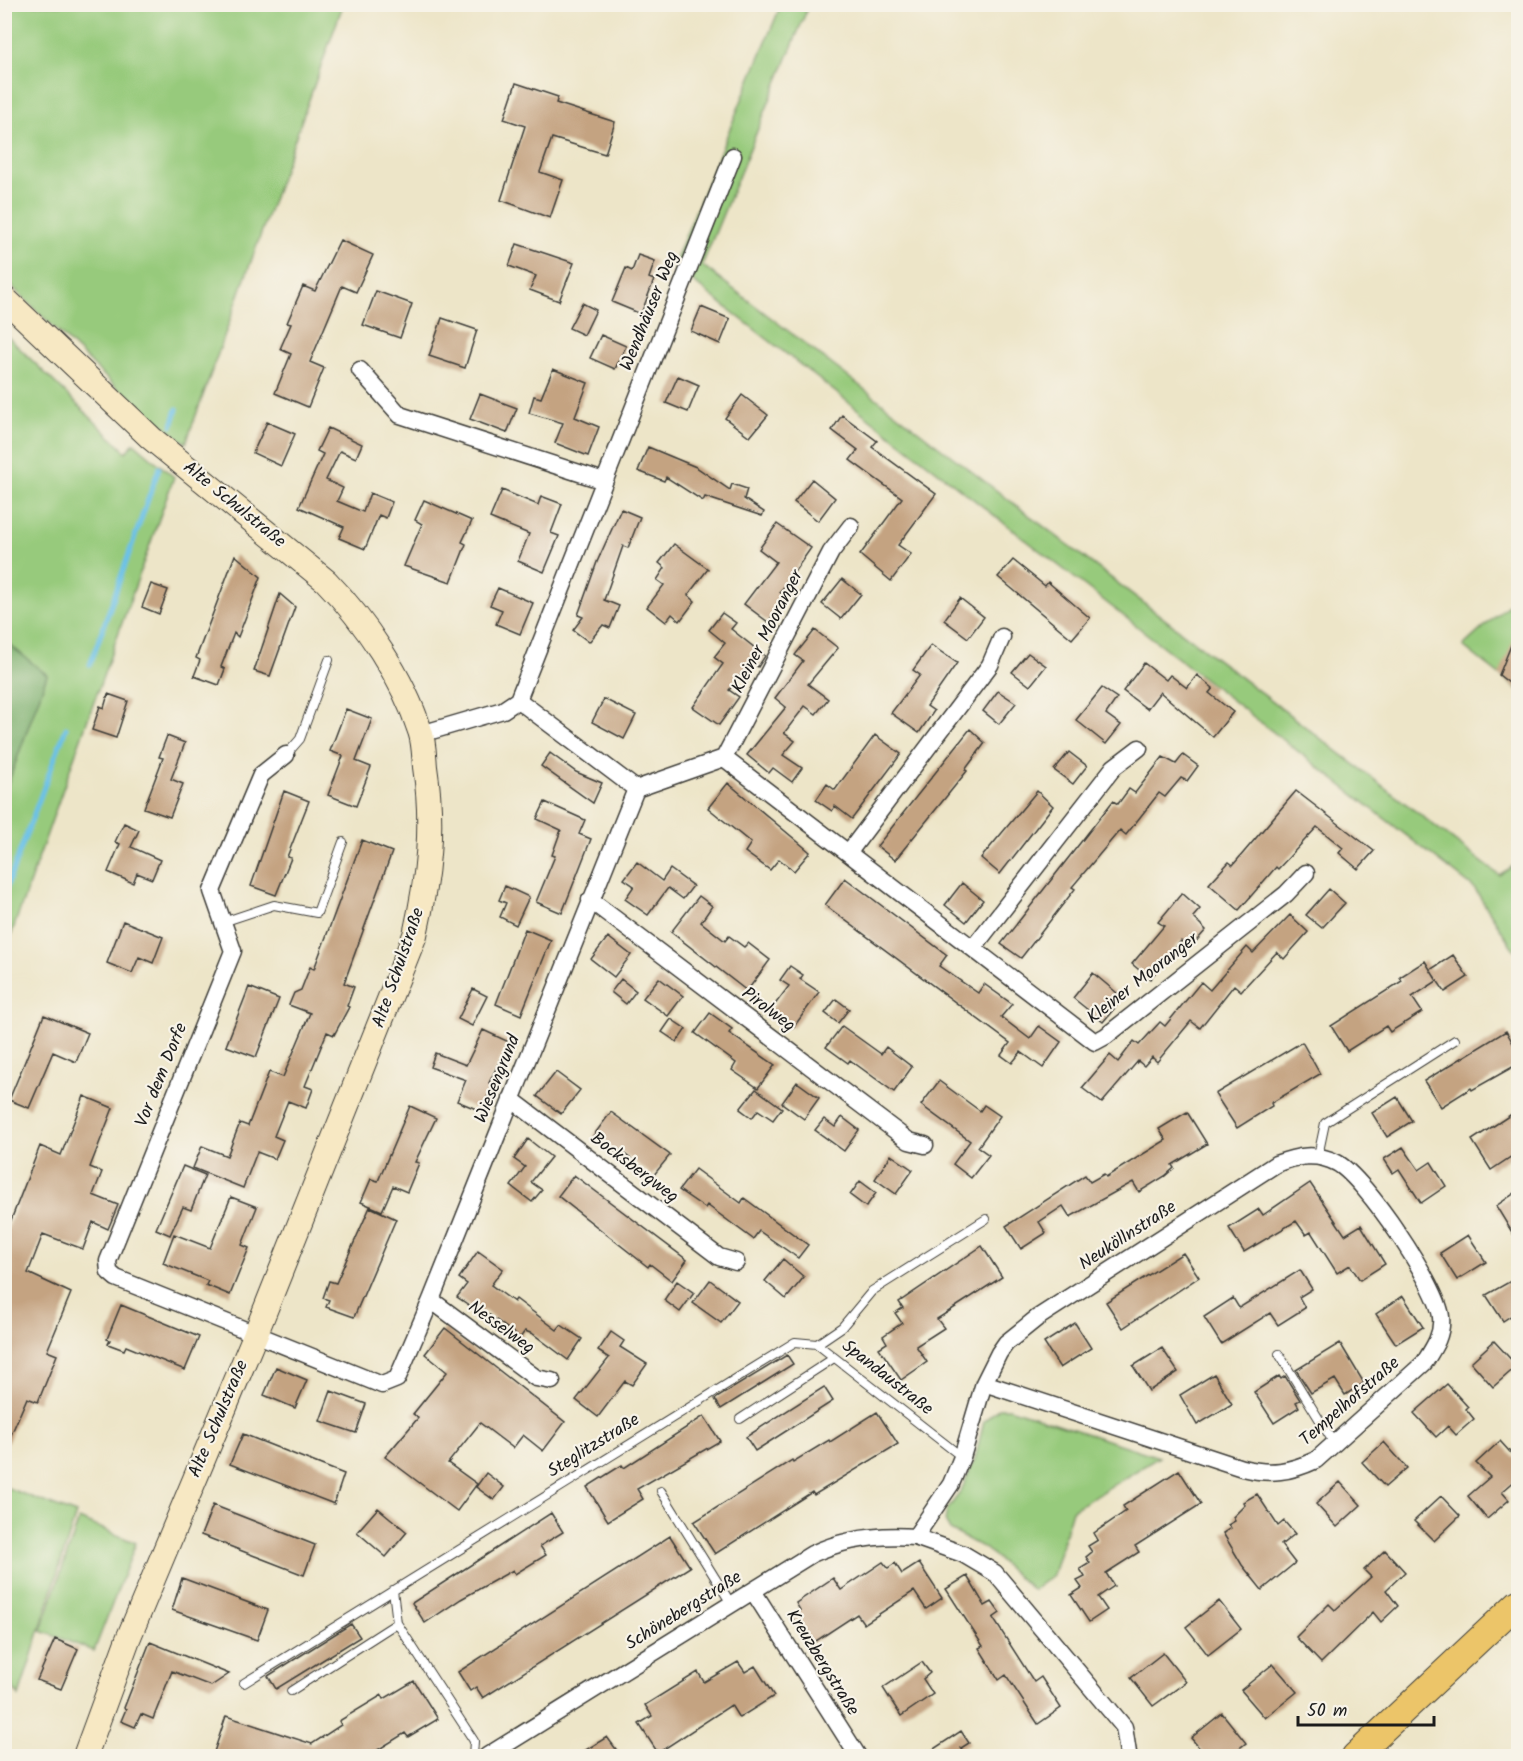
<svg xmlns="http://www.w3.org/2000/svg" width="1523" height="1761" viewBox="0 0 1523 1761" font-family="Kalam,sans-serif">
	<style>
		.green { fill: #97ca7b; stroke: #5a734c; stroke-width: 1.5 }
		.forest { fill: #79ae6b; stroke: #4a6544; stroke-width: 1.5 }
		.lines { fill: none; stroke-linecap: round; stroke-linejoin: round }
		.stream { stroke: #6bc1e8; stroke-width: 5 }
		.building { fill: #c4a381 }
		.lane-casing { stroke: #3b3a36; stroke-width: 10 }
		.street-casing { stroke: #3b3a36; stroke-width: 19 }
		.secondary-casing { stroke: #3b3a36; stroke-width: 26 }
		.primary-casing { stroke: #3b3a36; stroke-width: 28 }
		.lane { stroke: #fff; stroke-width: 8 }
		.street { stroke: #fff; stroke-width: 16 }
		.secondary { stroke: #f7e8c3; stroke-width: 24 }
		.primary { stroke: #ecc569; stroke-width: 26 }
		.labels { text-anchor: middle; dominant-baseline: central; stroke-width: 4.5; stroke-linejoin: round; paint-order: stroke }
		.street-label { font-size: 18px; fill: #1c1c1c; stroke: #f7f3e8 }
	</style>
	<rect width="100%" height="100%" fill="#f7f3e8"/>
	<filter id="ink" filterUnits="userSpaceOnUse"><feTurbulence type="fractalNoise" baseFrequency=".0167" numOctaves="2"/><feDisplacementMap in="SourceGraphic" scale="12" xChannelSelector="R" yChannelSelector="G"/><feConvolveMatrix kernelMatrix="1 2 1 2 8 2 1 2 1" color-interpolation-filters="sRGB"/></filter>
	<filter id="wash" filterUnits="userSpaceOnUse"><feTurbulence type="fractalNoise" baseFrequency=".008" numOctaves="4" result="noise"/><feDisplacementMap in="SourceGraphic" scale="24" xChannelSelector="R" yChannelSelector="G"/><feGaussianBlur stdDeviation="1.35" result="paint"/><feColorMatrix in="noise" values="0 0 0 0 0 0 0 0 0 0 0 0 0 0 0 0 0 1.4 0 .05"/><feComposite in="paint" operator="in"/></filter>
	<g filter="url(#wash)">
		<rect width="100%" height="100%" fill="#ede5c8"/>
		<!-- green -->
		<path class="green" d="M4 5H343L186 443 131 402 5 280Z
			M781 5H809L702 265 1499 875 1518 863V899L1514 902 1518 908V956L1474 888 673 266Z
			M5 334 126 452 134 443 174 477 5 952V792L47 675 5 641Z
			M1518 596V690L1463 646Z
			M999 1408H1009L1159 1457 1072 1510 1053 1575 1033 1590 986 1549 950 1530 945 1521 947 1510 961 1491 975 1459 984 1421Z
			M5 1487 76 1514 19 1696 5 1677Z
			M79 1519 136 1543 94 1651 41 1631Z"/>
		<!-- forest -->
		<path class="forest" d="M5 641 47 675 5 792Z"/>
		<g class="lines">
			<!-- stream -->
			<path class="stream" d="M172 426 177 409
				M90 665 159 468
				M4 894 66 728"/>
		</g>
		<g id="blocks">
			<!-- building -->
			<path class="building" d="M516 83 558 97 556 103 615 122 605 154 552 138 540 172 563 180 550 218 501 200 525 126 504 119Z
				M340 240 373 255 356 292 342 286 310 362 324 368 308 407 275 393 291 354 280 349 291 324 287 323 303 286 315 291Z
				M517 244 574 263 559 301 530 290 536 276 509 266Z
				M638 255 655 261 649 278 654 280 641 314 612 302 626 268 632 271Z
				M376 291 412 304 400 338 363 325Z
				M582 303 596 310 584 335 569 328Z
				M701 307 730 319 720 344 691 331Z
				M442 318 477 330 465 368 429 356Z
				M601 335 626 346 615 369 590 358Z
				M553 369 588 383 575 417 599 427 588 456 555 443 563 423 529 413 534 396 541 398Z
				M678 376 699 385 688 412 666 403Z
				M480 394 517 408 507 433 470 419Z
				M742 395 768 415 750 437 725 418Z
				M842 415 877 441 872 447 936 494 898 545 911 554 891 581 860 555 902 498 850 460 858 450 832 430Z
				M267 422 295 434 281 466 253 453Z
				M328 428 362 444 356 458 340 451 326 480 343 488 337 501 363 512 370 493 392 502 386 518 379 515 365 549 339 538 344 527 299 507 323 454 317 451Z
				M648 447 696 467 730 490 732 484 747 489 744 499 764 512 762 516 705 497 703 501 666 477 664 481 638 471Z
				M812 479 835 498 818 521 794 502Z
				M502 490 538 505 541 496 562 504 551 533 559 536 544 572 518 561 529 534 490 518Z
				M424 500 472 521 462 542 466 544 451 582 404 566 422 524 415 520Z
				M621 509 640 517 628 548 623 546 604 600 619 606 610 628 603 625 589 642 573 630 583 617 578 615 597 562Z
				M777 524 811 548 780 592 787 598 768 622 744 604 776 562 759 549Z
				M674 544 708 569 688 595 695 601 680 621 672 614 666 622 647 607 664 585 657 580 665 568 659 563Z
				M235 555 261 577 238 637 234 633 221 667 225 669 219 685 194 676 200 660 196 658Z
				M1013 560 1045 586 1048 582 1090 618 1072 639 998 577Z
				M842 579 861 594 841 619 822 604Z
				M151 584 168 590 159 614 142 607Z
				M498 588 533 603 520 634 496 624 502 610 490 605Z
				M280 594 295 607 270 676 254 671Z
				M960 598 984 617 968 638 944 620Z
				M722 613 736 623 731 629 765 656 758 667 751 662 729 690 739 697 719 725 693 707 723 664 714 657 725 643 709 630Z
				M1518 628V690L1499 675Z
				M815 630 838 648 808 684 828 699 816 714 805 706 784 733 795 741 783 755 802 768 792 782 773 768 769 773 747 755 786 707 775 698 803 661 795 655Z
				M931 645 957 663 927 706 934 711 919 733 891 713 920 675 913 670Z
				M1028 653 1046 666 1030 686 1012 672Z
				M1144 663 1166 680 1170 675 1187 688 1197 675 1213 688 1209 693 1233 712 1213 737 1160 692 1147 709 1123 691Z
				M1102 688 1117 698 1106 714 1121 725 1106 744 1076 720Z
				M998 691 1016 703 999 724 983 711Z
				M108 694 128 701 116 738 92 730 100 706 104 708Z
				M604 699 636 715 624 739 592 722Z
				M346 709 372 719 356 761 371 767 356 806 328 795 343 756 330 751Z
				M970 729 985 743 965 770 967 771 895 860 877 846Z
				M875 735 901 754 852 819 835 806 832 811 816 800 827 784 835 790Z
				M167 736 185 743 171 779 183 784 170 817 144 808 163 758 159 757Z
				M1069 752 1087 766 1073 784 1054 770Z
				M550 753 576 772 602 783 593 803 541 766Z
				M1183 755 1198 766 1187 781 1181 778 1165 797 1159 793 1126 835 1120 830 1072 887 1075 889 1021 958 1001 944 1113 801 1118 804 1129 789 1135 793 1163 757 1176 764Z
				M728 783 810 852 794 871 779 859 770 870 745 852 751 843 708 808Z
				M284 791 309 801 287 857 291 858 276 895 251 886Z
				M1037 791 1053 806 1000 874 981 858Z
				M1296 791 1374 851 1358 869 1339 853 1343 848 1317 827 1278 869 1276 867 1239 910 1209 884 1229 862 1233 865Z
				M545 802 585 820 579 834 591 839 562 913 536 902 555 856 552 855 561 830 537 819Z
				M124 823 139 830 131 847 160 860 152 879 137 873 133 883 108 872 120 844 115 842Z
				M362 840 392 852 344 983 354 987 347 1006 349 1007 334 1035 327 1032 305 1086 313 1089 306 1108 288 1101 274 1136 283 1140 275 1159 257 1152 243 1188 193 1168 202 1146 227 1156 240 1123 248 1126 269 1072 283 1077 310 1013 289 1005 294 993 301 990 310 967 314 969Z
				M637 862 662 881 670 869 693 886 683 899 668 888 648 915 625 899 634 886 624 879Z
				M845 878 947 955 939 966 978 993 984 984 1012 1004 1001 1017 1030 1039 1039 1026 1061 1042 1043 1068 1021 1052 1012 1063 1001 1055 1010 1043 825 905Z
				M962 883 983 900 966 922 945 905Z
				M505 886 529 897 516 925 500 917 506 903 499 900Z
				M1329 889 1345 903 1322 928 1306 915Z
				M1182 893 1200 909 1193 917 1206 930 1190 948 1181 941 1150 979 1132 964 1164 926 1158 922Z
				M699 896 712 906 701 922 725 941 729 936 744 947 748 943 770 960 747 991 671 932Z
				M1290 915 1308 932 1284 959 1277 952 1241 991 1234 985 1200 1028 1191 1021 1157 1062 1152 1057 1144 1066 1138 1061 1102 1103 1082 1088 1110 1055 1118 1062 1134 1041 1139 1045 1160 1022 1165 1026 1201 982 1210 990 1247 947 1253 953Z
				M123 921 163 937 153 963 139 957 132 973 107 963Z
				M525 929 551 940 521 1015 496 1004Z
				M608 937 631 955 614 977 591 959Z
				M1453 955 1468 977 1445 992 1430 970Z
				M1425 961 1437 981 1412 997 1422 1012 1390 1032 1386 1026 1347 1051 1331 1026 1402 981 1400 977Z
				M790 966 803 975 800 979 819 992 793 1028 770 1011 789 986 780 980Z
				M1093 973 1123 998 1103 1022 1073 998Z
				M659 978 683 996 668 1016 643 998Z
				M621 979 636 991 626 1004 611 992Z
				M249 987 279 999 256 1057 226 1046Z
				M473 989 487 996 472 1026 458 1019Z
				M836 999 849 1009 838 1023 825 1013Z
				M710 1013 732 1029 729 1033 775 1065 758 1088 732 1070 736 1063 695 1033Z
				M44 1015 88 1033 76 1062 53 1052 29 1108 9 1100Z
				M671 1019 686 1029 677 1042 662 1032Z
				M842 1026 881 1054 886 1047 912 1067 894 1092 850 1060 848 1063 826 1047Z
				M483 1030 509 1042 489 1083 493 1085 481 1111 457 1101 466 1080 430 1067 435 1053 466 1065Z
				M1506 1031 1518 1052V1064L1472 1090 1471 1088 1441 1107 1424 1081Z
				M1302 1042 1320 1074 1271 1103 1272 1106 1237 1128 1215 1094Z
				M556 1072 580 1090 561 1114 537 1096Z
				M939 1081 980 1111 984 1105 1000 1116 978 1147 989 1155 971 1178 953 1164 970 1141 921 1105Z
				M797 1082 819 1098 804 1119 782 1103Z
				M756 1089 782 1108 773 1120 758 1110 752 1118 740 1109Z
				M84 1096 113 1108 90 1167 102 1172 93 1195 118 1205 108 1229 93 1222 83 1249 43 1234 28 1273 71 1293 47 1351 57 1355 38 1402 27 1398 4 1451V1238L40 1146 61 1155Z
				M1397 1097 1412 1121 1387 1137 1372 1113Z
				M410 1106 436 1118 415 1162 419 1163 407 1192 393 1186 382 1211 361 1202 371 1179 378 1181Z
				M1518 1110V1152L1491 1170 1472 1140Z
				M611 1112 670 1155 653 1176 618 1149 615 1153 593 1136Z
				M1187 1112 1207 1144 1172 1165 1174 1168 1165 1176 1139 1192 1133 1182 1070 1217 1063 1206 1039 1222 1046 1233 1021 1249 1006 1226 1085 1175 1090 1182 1104 1174 1106 1177 1166 1140 1159 1129Z
				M842 1117 859 1130 844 1151 815 1130 824 1119 835 1127Z
				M528 1139 551 1157 531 1182 542 1190 532 1202 511 1186 525 1167 514 1159Z
				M1403 1147 1419 1170 1431 1162 1446 1186 1421 1203 1399 1169 1393 1173 1384 1159Z
				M891 1155 913 1170 896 1194 875 1179Z
				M183 1166 205 1175 191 1210 183 1207 170 1235 156 1229Z
				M695 1169 741 1203 744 1198 808 1245 798 1258 759 1231 753 1239 707 1205 705 1208 679 1190Z
				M574 1175 687 1260 672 1281 650 1264 648 1267 558 1196Z
				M860 1181 876 1193 866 1207 850 1195Z
				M1310 1183 1345 1235 1361 1225 1385 1264 1360 1280 1350 1265 1337 1273 1311 1232 1306 1235 1296 1221 1244 1252 1229 1228 1259 1209 1263 1215Z
				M1518 1191V1242L1496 1206Z
				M231 1197 257 1207 242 1245 249 1248 230 1295 206 1285 208 1281 163 1263 174 1234 210 1248Z
				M370 1207 396 1219 354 1317 326 1307 329 1300 323 1298 329 1281 336 1283Z
				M1468 1235 1486 1262 1457 1280 1440 1253Z
				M982 1246 1002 1277 937 1319 944 1328 916 1346 927 1362 901 1380 879 1348 887 1343 883 1336 902 1323 895 1313 903 1308 899 1302Z
				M478 1251 503 1269 491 1285 514 1302 516 1299 557 1330 561 1325 582 1339 568 1360 533 1334 525 1331 520 1338 483 1310 481 1313 457 1297 467 1284 459 1278Z
				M1183 1253 1199 1277 1123 1328 1106 1302Z
				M783 1259 804 1277 786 1299 765 1281Z
				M1300 1270 1312 1289 1299 1297 1305 1308 1278 1325 1270 1313 1221 1344 1204 1317 1233 1298 1239 1308Z
				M1518 1277V1311L1503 1321 1486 1295Z
				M710 1280 738 1301 721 1323 693 1303Z
				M677 1281 694 1293 680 1312 664 1300Z
				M1403 1296 1423 1327 1396 1344 1376 1314Z
				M121 1305 199 1337 185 1370 126 1346 124 1350 108 1344 110 1340 107 1339Z
				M1075 1323 1091 1348 1060 1368 1044 1343Z
				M445 1328 565 1422 543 1451 523 1435 513 1448 480 1423 448 1463 477 1484 457 1511 385 1457 418 1418 413 1414 447 1372 425 1354Z
				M611 1332 624 1341 620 1347 647 1364 632 1385 625 1381 598 1417 576 1400 609 1358 598 1351Z
				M1494 1341 1517 1366 1493 1387 1471 1362Z
				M1340 1343 1364 1383 1345 1395 1335 1379 1311 1393 1296 1370Z
				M1162 1348 1178 1372 1149 1391 1133 1366Z
				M787 1355 793 1364 721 1409 715 1399Z
				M276 1367 307 1380 295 1408 264 1395Z
				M1214 1374 1232 1404 1197 1425 1180 1395Z
				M1279 1376 1281 1379 1285 1376 1300 1400 1296 1402 1299 1407 1274 1423 1254 1392Z
				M1447 1384 1468 1407 1466 1409 1474 1419 1456 1435 1448 1426 1436 1437 1414 1413Z
				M824 1387 833 1401 755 1451 746 1437Z
				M331 1391 366 1404 356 1433 320 1421Z
				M877 1412 898 1444 814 1495 812 1492 715 1554 694 1522 792 1460 793 1462 829 1440 830 1442Z
				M704 1416 720 1441 637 1489 643 1499 608 1521 587 1487 622 1465 624 1468Z
				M243 1434 344 1474 334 1504 230 1464Z
				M1500 1441 1518 1461V1478L1502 1492 1509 1500 1487 1519 1468 1496 1490 1477 1476 1463Z
				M1384 1442 1407 1468 1385 1487 1362 1462Z
				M1179 1470 1201 1504 1135 1546 1139 1552 1106 1573 1114 1586 1098 1597 1107 1610 1089 1622 1071 1595 1082 1588 1077 1581 1085 1577 1080 1569 1090 1563 1086 1557 1092 1552 1088 1546 1098 1540 1094 1533 1126 1511 1123 1506Z
				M486 1473 504 1487 494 1500 476 1487Z
				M1340 1482 1361 1505 1337 1527 1316 1504Z
				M1257 1494 1278 1526 1284 1521 1295 1534 1281 1545 1295 1563 1262 1590 1242 1565 1223 1533 1231 1528 1228 1525 1235 1521 1233 1517 1245 1505 1243 1502Z
				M1441 1496 1460 1516 1434 1541 1414 1521Z
				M213 1505 315 1545 304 1575 201 1535Z
				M378 1508 407 1532 386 1557 357 1532Z
				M551 1513 563 1532 540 1546 546 1555 515 1574 513 1570 461 1599 425 1623 412 1603Z
				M670 1536 690 1567 483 1698 476 1687 470 1691 458 1672Z
				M1385 1550 1405 1572 1386 1590 1398 1606 1381 1622 1373 1612 1321 1663 1296 1637 1329 1604 1335 1610 1371 1577 1364 1570Z
				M883 1562 888 1568 895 1563 902 1574 919 1563 942 1598 926 1609 914 1591 864 1624 857 1614 810 1645 791 1616 800 1610 796 1603 833 1578 841 1590Z
				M967 1576 985 1606 992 1602 1000 1613 993 1618 1034 1682 1041 1677 1061 1708 1038 1724 1006 1675 999 1680 979 1648 983 1646 946 1589Z
				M182 1578 268 1610 257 1640 172 1610Z
				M1219 1601 1241 1629 1208 1655 1186 1627Z
				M351 1624 360 1637 276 1689 268 1676Z
				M55 1639 78 1649 61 1689 37 1680Z
				M150 1642 229 1674 211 1686 172 1671 153 1719 141 1714 135 1727 121 1721 126 1709 124 1708Z
				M1163 1653 1186 1682 1153 1706 1131 1678Z
				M738 1662 745 1672 755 1666 774 1696 739 1718 731 1705 658 1753 639 1724 652 1716 645 1705 698 1672 704 1682Z
				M922 1662 930 1673 923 1679 933 1694 901 1716 883 1688Z
				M1273 1664 1297 1692 1265 1718 1241 1690Z
				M414 1681 438 1719 408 1737 405 1733 368 1756H226L214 1752 226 1716 312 1744 341 1725 339 1721 382 1695 384 1699Z
				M1222 1713 1246 1743 1229 1756H1206L1191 1738Z
				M961 1731 969 1743 961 1748 967 1756H923Z
				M607 1737 621 1756H576Z"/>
		</g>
	</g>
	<g filter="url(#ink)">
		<use href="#blocks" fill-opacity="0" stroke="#3b3a36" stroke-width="1.5"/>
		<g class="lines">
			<defs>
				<path id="lane" d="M286 755 300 739 329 660
					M223 922 274 905 317 913 343 842
					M1318 1156 1325 1123 1455 1040
					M1279 1354 1335 1445
					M740 1419 834 1358
					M962 1457 817 1344 842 1327 872 1291 986 1219
					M661 1491 732 1605
					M393 1590 397 1623 474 1741 473 1756
					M244 1683 795 1342 817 1344
					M291 1691 397 1623"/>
				<path id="street" d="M360 370 400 415 604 481
					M421 734 503 710 518 700 733 156
					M286 755 261 775 212 891 233 951 108 1261 109 1272 116 1278 382 1385 397 1379 431 1300 636 789 518 700
					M724 758 1095 1042 1106 1036 1286 894 1306 873
					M636 789 724 758 831 552 851 526
					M849 852 990 665 1002 637
					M590 900 909 1141 925 1145
					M973 948 1114 767 1139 748
					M511 1099 719 1257 736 1262
					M431 1300 536 1378 552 1381
					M915 1537 963 1554 995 1573 1124 1727 1128 1753
					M753 1591 858 1756
					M487 1756 812 1554C846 1538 879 1534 915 1537L951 1484 962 1457 984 1383 999 1353 1006 1343 1037 1318 1276 1164C1297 1156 1316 1152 1337 1163 1365 1178 1438 1286 1441 1317 1443 1335 1433 1349 1424 1363L1316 1460C1290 1472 1271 1475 1242 1468L984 1383"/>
				<path id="secondary" d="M4 298 151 438 326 581C365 621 403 678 420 731 424 742 424 756 425 767 434 826 428 877 415 935L256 1333 128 1639 85 1756"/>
				<path id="primary" d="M1355 1756 1518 1603"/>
			</defs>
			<!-- lane casing -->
			<use href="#lane" class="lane-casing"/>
			<!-- street casing -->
			<use href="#street" class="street-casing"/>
			<!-- secondary casing -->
			<use href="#secondary" class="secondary-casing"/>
			<!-- primary casing -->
			<use href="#primary" class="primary-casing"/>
			<!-- lane -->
			<use href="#lane" class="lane"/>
			<!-- street -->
			<use href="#street" class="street"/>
			<!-- secondary -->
			<use href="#secondary" class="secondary"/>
			<!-- primary -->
			<use href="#primary" class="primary"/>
		</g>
	</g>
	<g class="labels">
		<!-- street labels -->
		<g class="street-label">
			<text transform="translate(650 311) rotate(-68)">Wendhäuser Weg</text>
			<text transform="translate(234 505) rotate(39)">Alte Schulstraße</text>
			<text transform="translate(768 632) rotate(-63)">Kleiner Mooranger</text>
			<text transform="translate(399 968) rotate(-71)">Alte Schulstraße</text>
			<text transform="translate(1143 979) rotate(-38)">Kleiner Mooranger</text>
			<text transform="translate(768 1010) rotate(37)">Pirolweg</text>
			<text transform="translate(162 1075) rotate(-68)">Vor dem Dorfe</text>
			<text transform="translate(498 1079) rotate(-68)">Wiesengrund</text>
			<text transform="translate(634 1168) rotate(37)">Bocksbergweg</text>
			<text transform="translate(1128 1236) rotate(-33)">Neuköllnstraße</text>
			<text transform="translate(501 1328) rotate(36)">Nesselweg</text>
			<text transform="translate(887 1378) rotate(38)">Spandaustraße</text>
			<text transform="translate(1350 1402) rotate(-41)">Tempelhofstraße</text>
			<text transform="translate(219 1419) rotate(-67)">Alte Schulstraße</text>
			<text transform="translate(594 1446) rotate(-32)">Steglitzstraße</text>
			<text transform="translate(684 1611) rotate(-32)">Schönebergstraße</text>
			<text transform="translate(822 1663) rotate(58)">Kreuzbergstraße</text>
		</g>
	</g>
	<!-- margin -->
	<rect width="1523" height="1761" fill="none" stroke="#f7f3e8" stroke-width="24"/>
	<!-- scale -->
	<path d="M1298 1716v9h136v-9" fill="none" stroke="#1c1c1c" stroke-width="3"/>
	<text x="1307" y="1716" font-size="18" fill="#1c1c1c" stroke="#f7f3e8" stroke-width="4.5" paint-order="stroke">50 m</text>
</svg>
